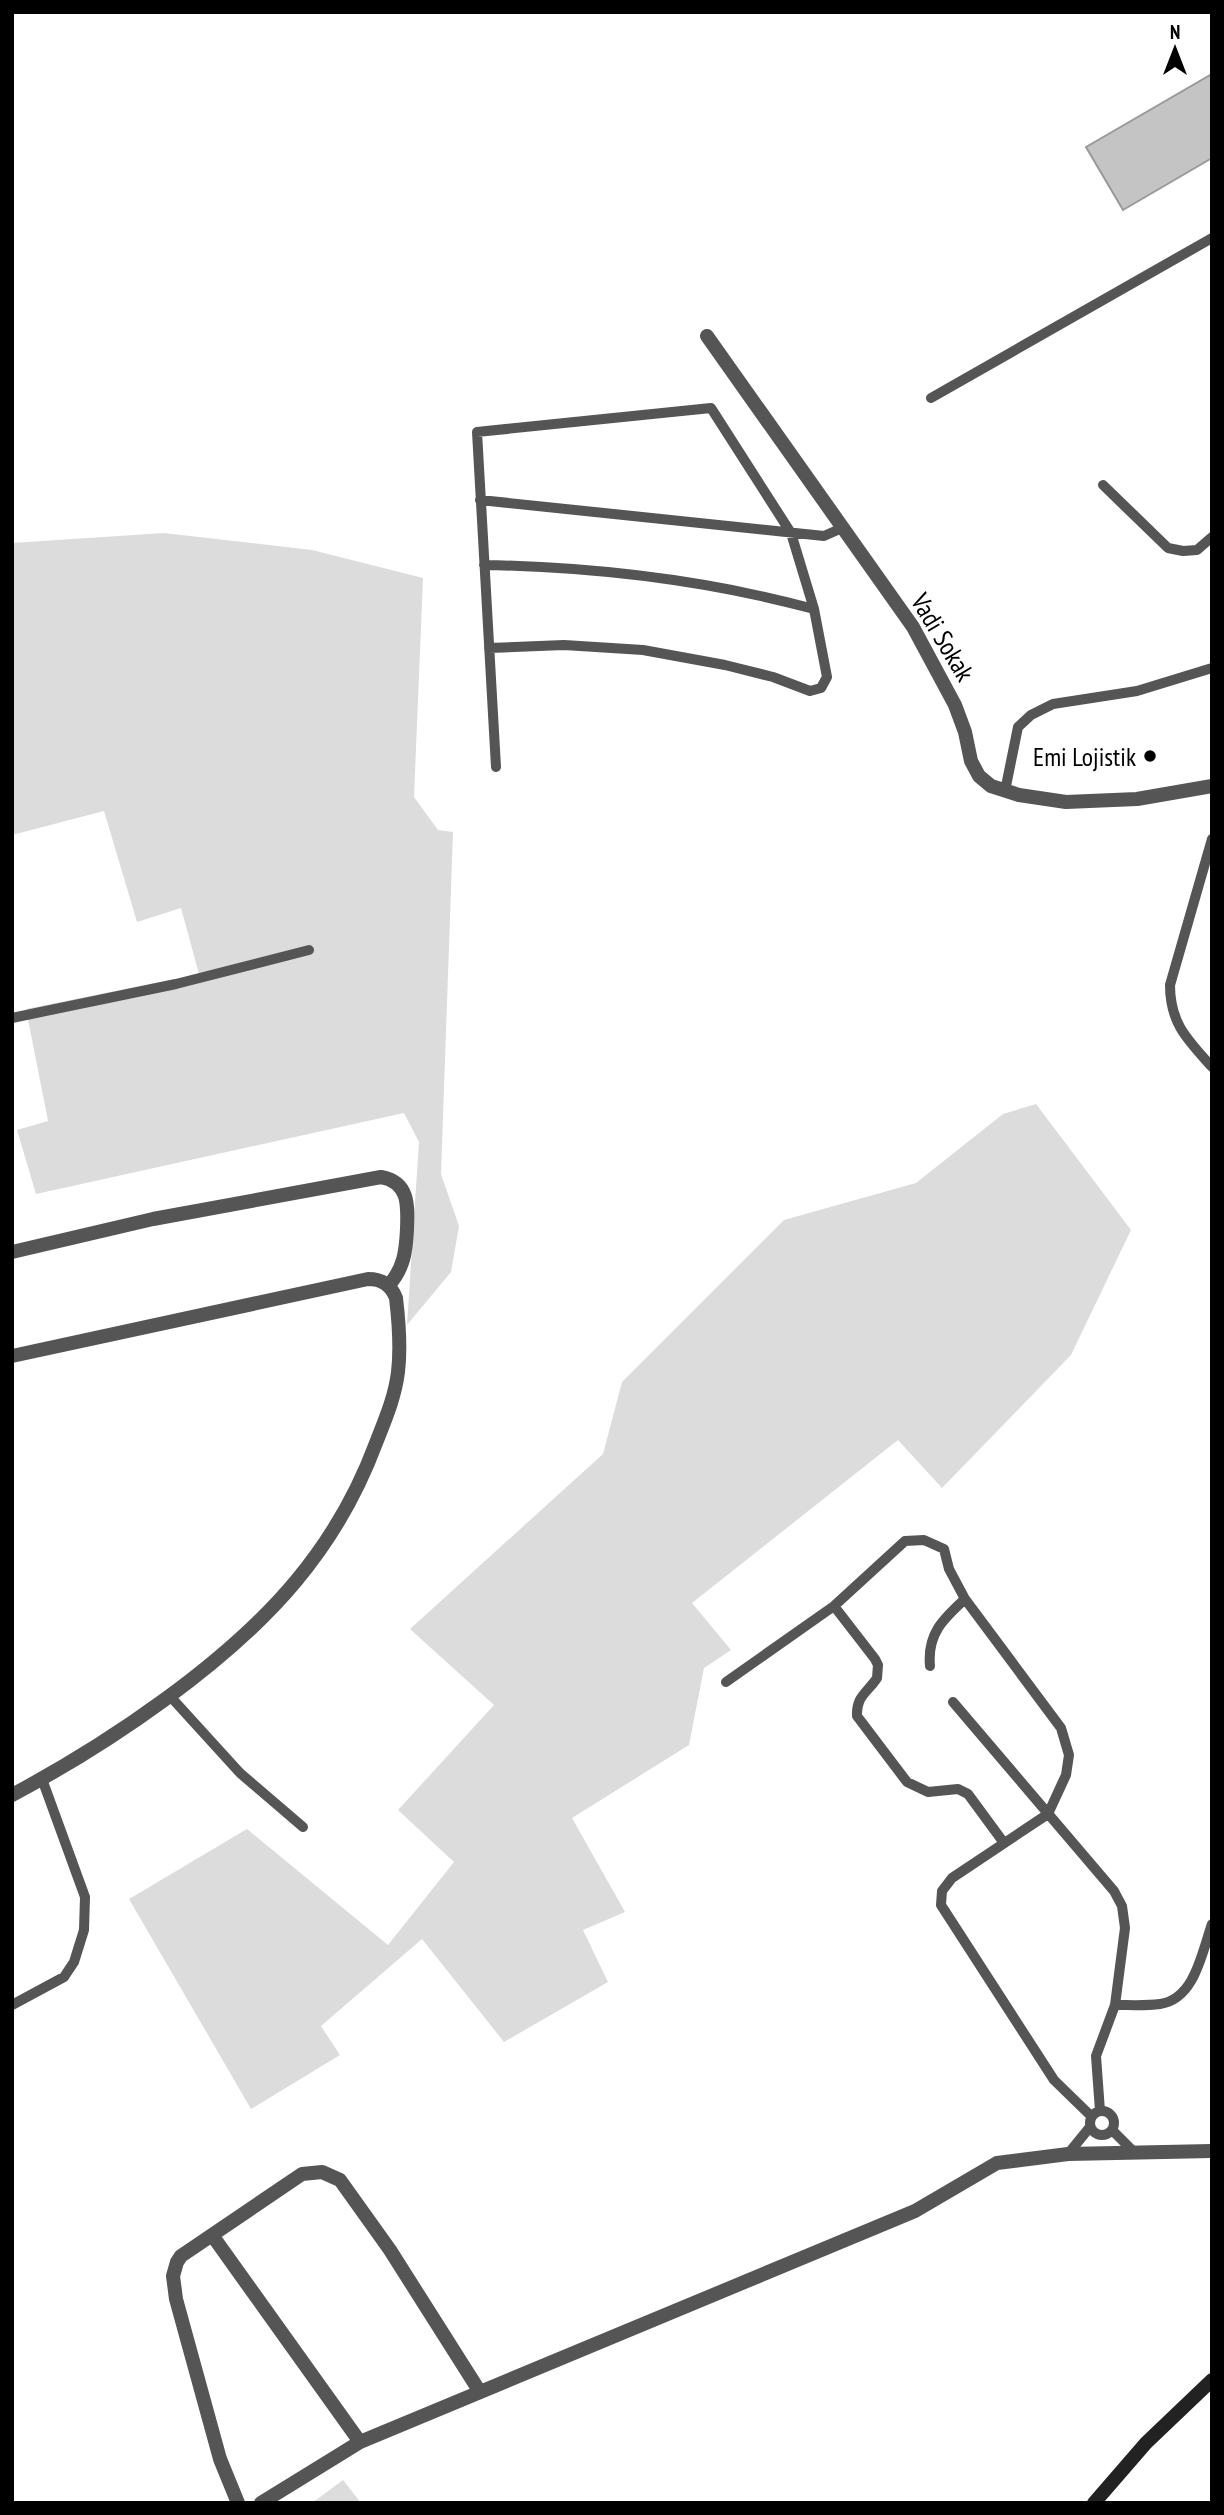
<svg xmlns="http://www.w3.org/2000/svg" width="1224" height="2515" viewBox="0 0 1224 2515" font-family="'PT Sans Narrow',sans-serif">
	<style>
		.green { fill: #dcdcdc }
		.building { fill: #c4c4c4; stroke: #999; stroke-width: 2 }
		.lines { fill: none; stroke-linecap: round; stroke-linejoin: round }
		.lane { stroke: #555; stroke-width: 10 }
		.street { stroke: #555; stroke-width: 14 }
		.secondary { stroke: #222; stroke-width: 14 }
		.poi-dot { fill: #000; stroke: #fff; stroke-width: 2.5 }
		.labels { text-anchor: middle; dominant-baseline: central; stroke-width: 5; stroke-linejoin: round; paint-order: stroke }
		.street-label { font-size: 26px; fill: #000; stroke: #fff }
		.poi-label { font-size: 26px; fill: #000; stroke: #fff; text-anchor: end }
	</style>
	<rect width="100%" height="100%" fill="#fff"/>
	<!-- green -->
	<path class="green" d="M164 533 312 550 423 578 414 797 438 830 453 832 441 1174 459 1226 451 1272 407 1325 419 1142 404 1113 36 1194 17 1130 48 1121 26 1009 199 974 181 908 137 922 104 811 12 835V543Z
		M1036 1104 1131 1230 1071 1355 942 1488 898 1440 692 1603 731 1650 704 1668 689 1745 572 1818 625 1912 583 1930 608 1982 504 2042 422 1939 321 2026 340 2055 251 2109 129 1899 247 1829 388 1945 454 1862 398 1810 494 1705 410 1629 603 1454 622 1382 784 1220 916 1183 1003 1114Z
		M343 2480 361 2503H312Z"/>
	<!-- building -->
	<path class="building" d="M1212 74V158L1123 210 1086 147Z"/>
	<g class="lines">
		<!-- lane -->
		<path class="lane" d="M931 398 1212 238
			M1103 485 1168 548 1183 551 1197 550 1212 537
			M480 500 824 536 842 528
			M484 565C596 567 706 580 814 609
			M489 648 564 645 643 650 725 665 773 677 810 691 821 688 827 677 814 609 791 533 711 408 477 432 496 767
			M1005 791 1018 727 1031 715 1053 704 1137 691 1212 668
			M1212 839 1170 985C1170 1024 1188 1040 1212 1067
			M12 1018 176 984 309 950
			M834 1606 875 1659 878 1665 877 1678C868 1692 856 1696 857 1716L907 1782 928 1792 958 1789 968 1794 1004 1843
			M930 1666C927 1634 943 1619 965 1599
			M726 1682 834 1606 905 1541 924 1540 944 1549 949 1569 965 1599 1061 1728 1069 1755 1066 1775 1048 1814 952 1878 942 1891 941 1905 1054 2080 1091 2116
			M169 1695 240 1773 303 1827
			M953 1702 1114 1891 1122 1906 1125 1928 1115 2005 1096 2056 1100 2111
			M12 2005 64 1977 74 1962 84 1930 85 1897 42 1779
			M1115 2005C1130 2005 1146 2006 1160 2004 1195 1999 1202 1952 1212 1924
			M1090 2123a12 12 0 1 1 24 0a12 12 0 1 1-24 0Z
			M1112 2130 1134 2152
			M1068 2154 1090 2127"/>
		<!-- street -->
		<path class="street" d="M707 336 913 627 955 705 965 732 971 761 979 776 991 786 1019 795 1066 802 1137 799 1212 786
			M12 1252 153 1219 381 1177C409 1182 408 1205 407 1229 406 1251 404 1268 389 1285
			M12 1356 368 1279C382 1279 391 1285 396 1298 399 1323 401 1347 398 1372 395 1397 385 1420 376 1443 357 1494 331 1539 296 1581 227 1664 108 1744 12 1795
			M212 2235 360 2442
			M238 2503 220 2459 176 2299 173 2276 177 2262 181 2256 302 2174 322 2172 340 2180 390 2250 480 2392
			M261 2503 360 2442 915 2211 997 2163 1068 2154 1212 2151"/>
		<!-- secondary -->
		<path class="secondary" d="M1094 2503 1146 2443 1212 2380"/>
	</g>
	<!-- markers -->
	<circle class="poi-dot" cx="1150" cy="756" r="7"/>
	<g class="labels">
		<!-- street labels -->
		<g class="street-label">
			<text transform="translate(943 637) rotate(59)">Vadi Sokak</text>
		</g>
		<!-- poi labels -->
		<g class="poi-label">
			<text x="1136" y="756">Emi Lojistik</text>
		</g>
	</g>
	<!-- border -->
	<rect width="1224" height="2515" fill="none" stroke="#000000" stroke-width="28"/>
	<!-- north arrow -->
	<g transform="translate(1175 49)" stroke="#ffffff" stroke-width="5" paint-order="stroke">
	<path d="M0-5L12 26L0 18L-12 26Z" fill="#000000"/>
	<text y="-10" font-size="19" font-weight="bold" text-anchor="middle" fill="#000000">N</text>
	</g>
</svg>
